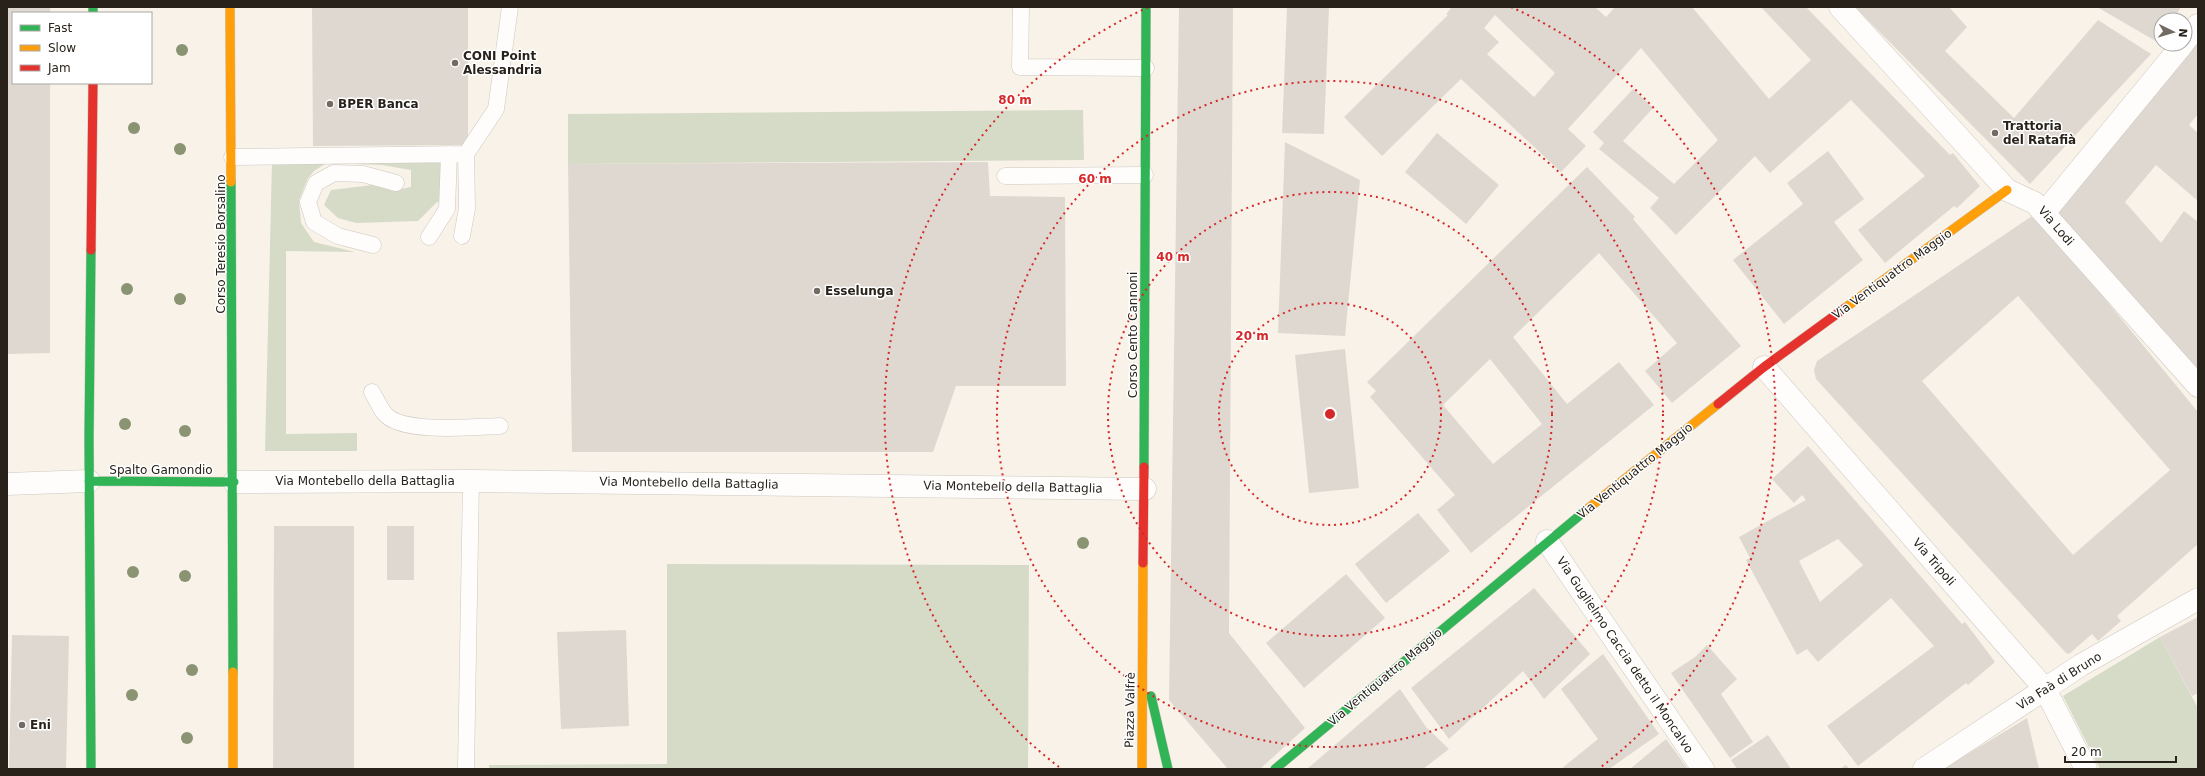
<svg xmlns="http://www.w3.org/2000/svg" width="2205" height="776" viewBox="0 0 2205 776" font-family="'DejaVu Sans',sans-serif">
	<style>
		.green { fill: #d6dbc8 }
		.building { fill: #dfd8d1; fill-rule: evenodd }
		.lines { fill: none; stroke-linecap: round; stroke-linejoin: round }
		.lane-casing { stroke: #cdc8bf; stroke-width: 17 }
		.street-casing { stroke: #cdc8bf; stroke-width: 23 }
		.fast-casing { stroke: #cdc8bf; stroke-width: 10 }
		.slow-casing { stroke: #cdc8bf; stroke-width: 10 }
		.jam-casing { stroke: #cdc8bf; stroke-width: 10 }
		.lane { stroke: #fefdfc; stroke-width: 16 }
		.street { stroke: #fefdfc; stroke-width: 22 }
		.fast { stroke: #30b455; stroke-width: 9 }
		.slow { stroke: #ff9f0a; stroke-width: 9 }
		.jam { stroke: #e5322d; stroke-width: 9 }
		.tree { fill: #8a9472 }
		.ring { fill: none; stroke: #d62828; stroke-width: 2; stroke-dasharray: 2 4 }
		.poi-dot { fill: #716b63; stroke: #fff; stroke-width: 1.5 }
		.labels { text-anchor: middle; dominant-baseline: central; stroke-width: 3; stroke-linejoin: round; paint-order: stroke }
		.poi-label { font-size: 12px; font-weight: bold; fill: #28221b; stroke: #fff; text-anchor: start }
		.street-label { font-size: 12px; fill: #28221b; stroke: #fff }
		.centre { fill: #d62828; stroke: #fff; stroke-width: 2 }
		.ring-label { font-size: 12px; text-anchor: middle; font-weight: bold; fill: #d62828; stroke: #fff; stroke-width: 3; stroke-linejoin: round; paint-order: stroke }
	</style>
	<rect width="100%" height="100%" fill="#f8f2e8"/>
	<!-- green -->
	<path class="green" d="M1083 110 1084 160 568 164V114Z
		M444 161V203L437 202 418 221 356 223 338 218 324 205 331 190 381 184 392 191 411 187V170L382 165 356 164H325L314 171 308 178 299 200 301 223 314 242 355 252 286 251V434L357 433V451H265L272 162Z
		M667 564 1029 565 1028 769H489V765L667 764Z
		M2160 637 2198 708V769H2100L2063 696Z"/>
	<!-- building -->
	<path class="building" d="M7 7H50V13H13V83H50V353L7 354Z
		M312 7H468V145L313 146Z
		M1179 7H1233L1229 633 1305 728 1260 769H1228L1169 700Z
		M1287 7H1329L1324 134 1282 133Z
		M1452 7H1595L1606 17 1615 7H1692L1769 99 1811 60 1761 7H1806L1950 155 1953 153 1980 186 1957 208 1954 206 1885 263 1858 230 1925 176 1851 100 1770 173 1755 156 1676 235 1650 208 1659 198 1599 149 1604 143 1593 132 1633 89 1653 108 1623 141 1674 184 1718 140 1641 48 1568 129 1586 146 1561 172 1461 79 1382 156 1344 117 1448 15 1446 14ZM1495 15 1555 73 1534 97 1487 54 1499 42 1484 28Z
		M1855 7H1949L1967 27 1945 51 2014 118 2098 20 2151 54 2030 184Z
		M2097 7H2181L2173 20H2161L2159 43Z
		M2198 36V114L2189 125 2198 133V201L2156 165 2125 202 2161 243 2184 211 2198 222V374L2055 212 2072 197 2068 193Z
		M1437 133 1499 185 1466 224 1405 172Z
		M1285 142 1360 180 1345 336 1278 333Z
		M1828 151 1864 199 1834 222 1863 260 1784 324 1733 260 1803 204 1787 183Z
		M988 162 990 196 1065 197 1066 386H956L933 452H572L568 164Z
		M1587 167 1635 217 1633 219 1741 346 1672 403 1645 371 1677 343 1599 253 1513 337 1567 404 1619 362 1654 405 1471 553 1437 510 1455 495 1370 397 1376 391 1367 382ZM1490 359 1542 424 1493 464 1443 405Z
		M2035 214 2198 412V544L2117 616 2121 621 2098 641 2092 634 2069 654 2066 653 1816 379 1814 370 1817 361ZM2018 296 2170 470 2073 555 1922 381Z
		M1345 349 1359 488 1309 493 1295 355Z
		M1808 446 1962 624 1965 622 1995 662 1968 685 1966 683 1858 766 1827 726 1934 646 1891 598 1818 662 1807 649 1797 655 1746 560 1750 558 1739 537 1806 500 1802 495 1794 503 1772 479ZM1838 539 1863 565 1820 602 1799 561Z
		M1418 513 1450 551 1386 603 1355 564Z
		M274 526H354V769H273Z
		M387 526H414V580H387Z
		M1346 574 1385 618 1304 688 1266 643Z
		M1534 588 1590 654 1544 699 1523 671 1449 739 1411 688Z
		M2198 617V693L2192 696 2160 637Z
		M626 630 629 726 561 729 557 632Z
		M12 635 69 636 66 769H9Z
		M1707 645 1737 679 1721 694 1753 742 1730 758 1671 673 1695 657Z
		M1603 654 1659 734 1609 769H1561L1598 739 1561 689Z
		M1400 689 1426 727 1449 749 1423 769H1307Z
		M2027 718 2039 769H1943Z
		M1768 735 1791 769H1737L1731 760Z
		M1666 739 1688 769H1630Z
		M1846 765 1849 769H1840Z"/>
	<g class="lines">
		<defs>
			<path id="lane" d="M1021 7 1020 67 1146 68
				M232 157 466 154 496 109 510 7
				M1005 176 1145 175
				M462 236 467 208 466 154
				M429 237 447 209 449 154
				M373 245 338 236 314 222 308 202 316 183 334 173 363 174 396 183
				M372 392C376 399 380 408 385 414 402 434 474 427 500 426
				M466 769 471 481"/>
			<path id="street" d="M1840 7 2007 190 2035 203 2198 386
				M2185 41 2198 25
				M2044 213 2183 44
				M1764 367 2045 689 2086 769
				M234 482 471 481 1145 489
				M7 484 89 481
				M1547 541 1703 769
				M1924 769 2081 665 2198 599"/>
			<path id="fast" d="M93 7V13
				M231 182 233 672
				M1144 467 1146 7
				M89 481 234 482
				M1151 696 1168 769
				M91 769 89 438 91 250
				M1275 769 1585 511"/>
			<path id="slow" d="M230 7 231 182
				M1845 308 2007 190
				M1585 511 1718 404
				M233 769V672
				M1142 769 1143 563"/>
			<path id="jam" d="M91 250 93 83
				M1718 404 1764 367 1845 308
				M1143 563 1144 467"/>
		</defs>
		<!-- lane casing -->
		<use href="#lane" class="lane-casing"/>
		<!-- street casing -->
		<use href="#street" class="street-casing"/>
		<!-- fast casing -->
		<use href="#fast" class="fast-casing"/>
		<!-- slow casing -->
		<use href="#slow" class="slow-casing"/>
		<!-- jam casing -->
		<use href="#jam" class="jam-casing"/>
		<!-- lane -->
		<use href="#lane" class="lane"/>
		<!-- street -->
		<use href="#street" class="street"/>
		<!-- fast -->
		<use href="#fast" class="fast"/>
		<!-- slow -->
		<use href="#slow" class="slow"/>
		<!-- jam -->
		<use href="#jam" class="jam"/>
	</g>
	<!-- trees -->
	<g class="tree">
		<circle cx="182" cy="50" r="6"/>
		<circle cx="134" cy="128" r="6"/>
		<circle cx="180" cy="149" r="6"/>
		<circle cx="127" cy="289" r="6"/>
		<circle cx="180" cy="299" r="6"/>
		<circle cx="125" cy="424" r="6"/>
		<circle cx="185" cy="431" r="6"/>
		<circle cx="1083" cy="543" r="6"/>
		<circle cx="133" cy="572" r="6"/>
		<circle cx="185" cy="576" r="6"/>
		<circle cx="192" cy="670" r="6"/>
		<circle cx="132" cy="695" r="6"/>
		<circle cx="187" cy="738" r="6"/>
	</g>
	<!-- distance rings -->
	<g class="ring">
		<circle cx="1330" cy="414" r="111"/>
		<circle cx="1330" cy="414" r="222"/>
		<circle cx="1330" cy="414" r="333"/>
		<path d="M1059 767A445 445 0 0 1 1149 7M1511 7A445 445 0 0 1 1601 767"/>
	</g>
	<!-- markers -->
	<g class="poi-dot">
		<circle cx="455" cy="63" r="4"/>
		<circle cx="330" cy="104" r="4"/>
		<circle cx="1995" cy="133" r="4"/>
		<circle cx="817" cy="291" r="4"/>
		<circle cx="22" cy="725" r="4"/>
	</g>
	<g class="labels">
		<!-- poi labels -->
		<g class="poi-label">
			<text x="463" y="56">CONI Point<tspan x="463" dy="14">Alessandria</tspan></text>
			<text x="338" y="104">BPER Banca</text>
			<text x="2003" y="126">Trattoria<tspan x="2003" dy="14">del Ratafià</tspan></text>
			<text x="825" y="291">Esselunga</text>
			<text x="30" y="725">Eni</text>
		</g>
		<!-- street labels -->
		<g class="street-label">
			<text transform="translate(2056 226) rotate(49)">Via Lodi</text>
			<text transform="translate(221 244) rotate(-90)">Corso Teresio Borsalino</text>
			<text transform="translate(1892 274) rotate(-36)">Via Ventiquattro Maggio</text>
			<text transform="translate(1133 335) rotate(-90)">Corso Cento Cannoni</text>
			<text x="161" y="470">Spalto Gamondio</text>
			<text transform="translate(1635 471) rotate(-39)">Via Ventiquattro Maggio</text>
			<text x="365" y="481">Via Montebello della Battaglia</text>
			<text transform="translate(689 483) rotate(1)">Via Montebello della Battaglia</text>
			<text transform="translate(1013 487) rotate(1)">Via Montebello della Battaglia</text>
			<text transform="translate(1934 562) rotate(49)">Via Tripoli</text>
			<text transform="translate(1625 655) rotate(56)">Via Guglielmo Caccia detto il Moncalvo</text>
			<text transform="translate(1385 677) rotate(-40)">Via Ventiquattro Maggio</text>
			<text transform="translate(2059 681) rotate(-32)">Via Faà di Bruno</text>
			<text transform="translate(1130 710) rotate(-89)">Piazza Valfrè</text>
		</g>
	</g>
	<circle cx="1330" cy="414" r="6" class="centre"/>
	<g class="ring-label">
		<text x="1015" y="104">80 m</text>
		<text x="1095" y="183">60 m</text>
		<text x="1173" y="261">40 m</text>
		<text x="1252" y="340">20 m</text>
	</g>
	<!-- border -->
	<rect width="2205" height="776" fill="none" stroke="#28221b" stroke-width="16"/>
	<!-- legend -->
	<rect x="12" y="12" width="140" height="72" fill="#ffffff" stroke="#a9a7a4"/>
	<rect x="20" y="25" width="20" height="6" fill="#30b455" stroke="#a9a7a4"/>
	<text x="48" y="32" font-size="12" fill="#28221b">Fast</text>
	<rect x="20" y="45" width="20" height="6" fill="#ff9f0a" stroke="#a9a7a4"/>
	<text x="48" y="52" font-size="12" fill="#28221b">Slow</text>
	<rect x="20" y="65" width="20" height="6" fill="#e5322d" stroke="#a9a7a4"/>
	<text x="48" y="72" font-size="12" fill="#28221b">Jam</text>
	<!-- north arrow -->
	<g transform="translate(2173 32) rotate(95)"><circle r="19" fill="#ffffff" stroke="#a9a7a4"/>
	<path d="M0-3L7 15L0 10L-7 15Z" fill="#716b63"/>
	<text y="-6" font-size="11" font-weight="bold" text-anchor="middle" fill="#28221b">N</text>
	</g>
	<!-- scale -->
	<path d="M2065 756v6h111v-6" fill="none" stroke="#28221b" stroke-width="2"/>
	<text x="2071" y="756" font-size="12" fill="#28221b" stroke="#ffffff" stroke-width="3" paint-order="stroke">20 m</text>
</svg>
